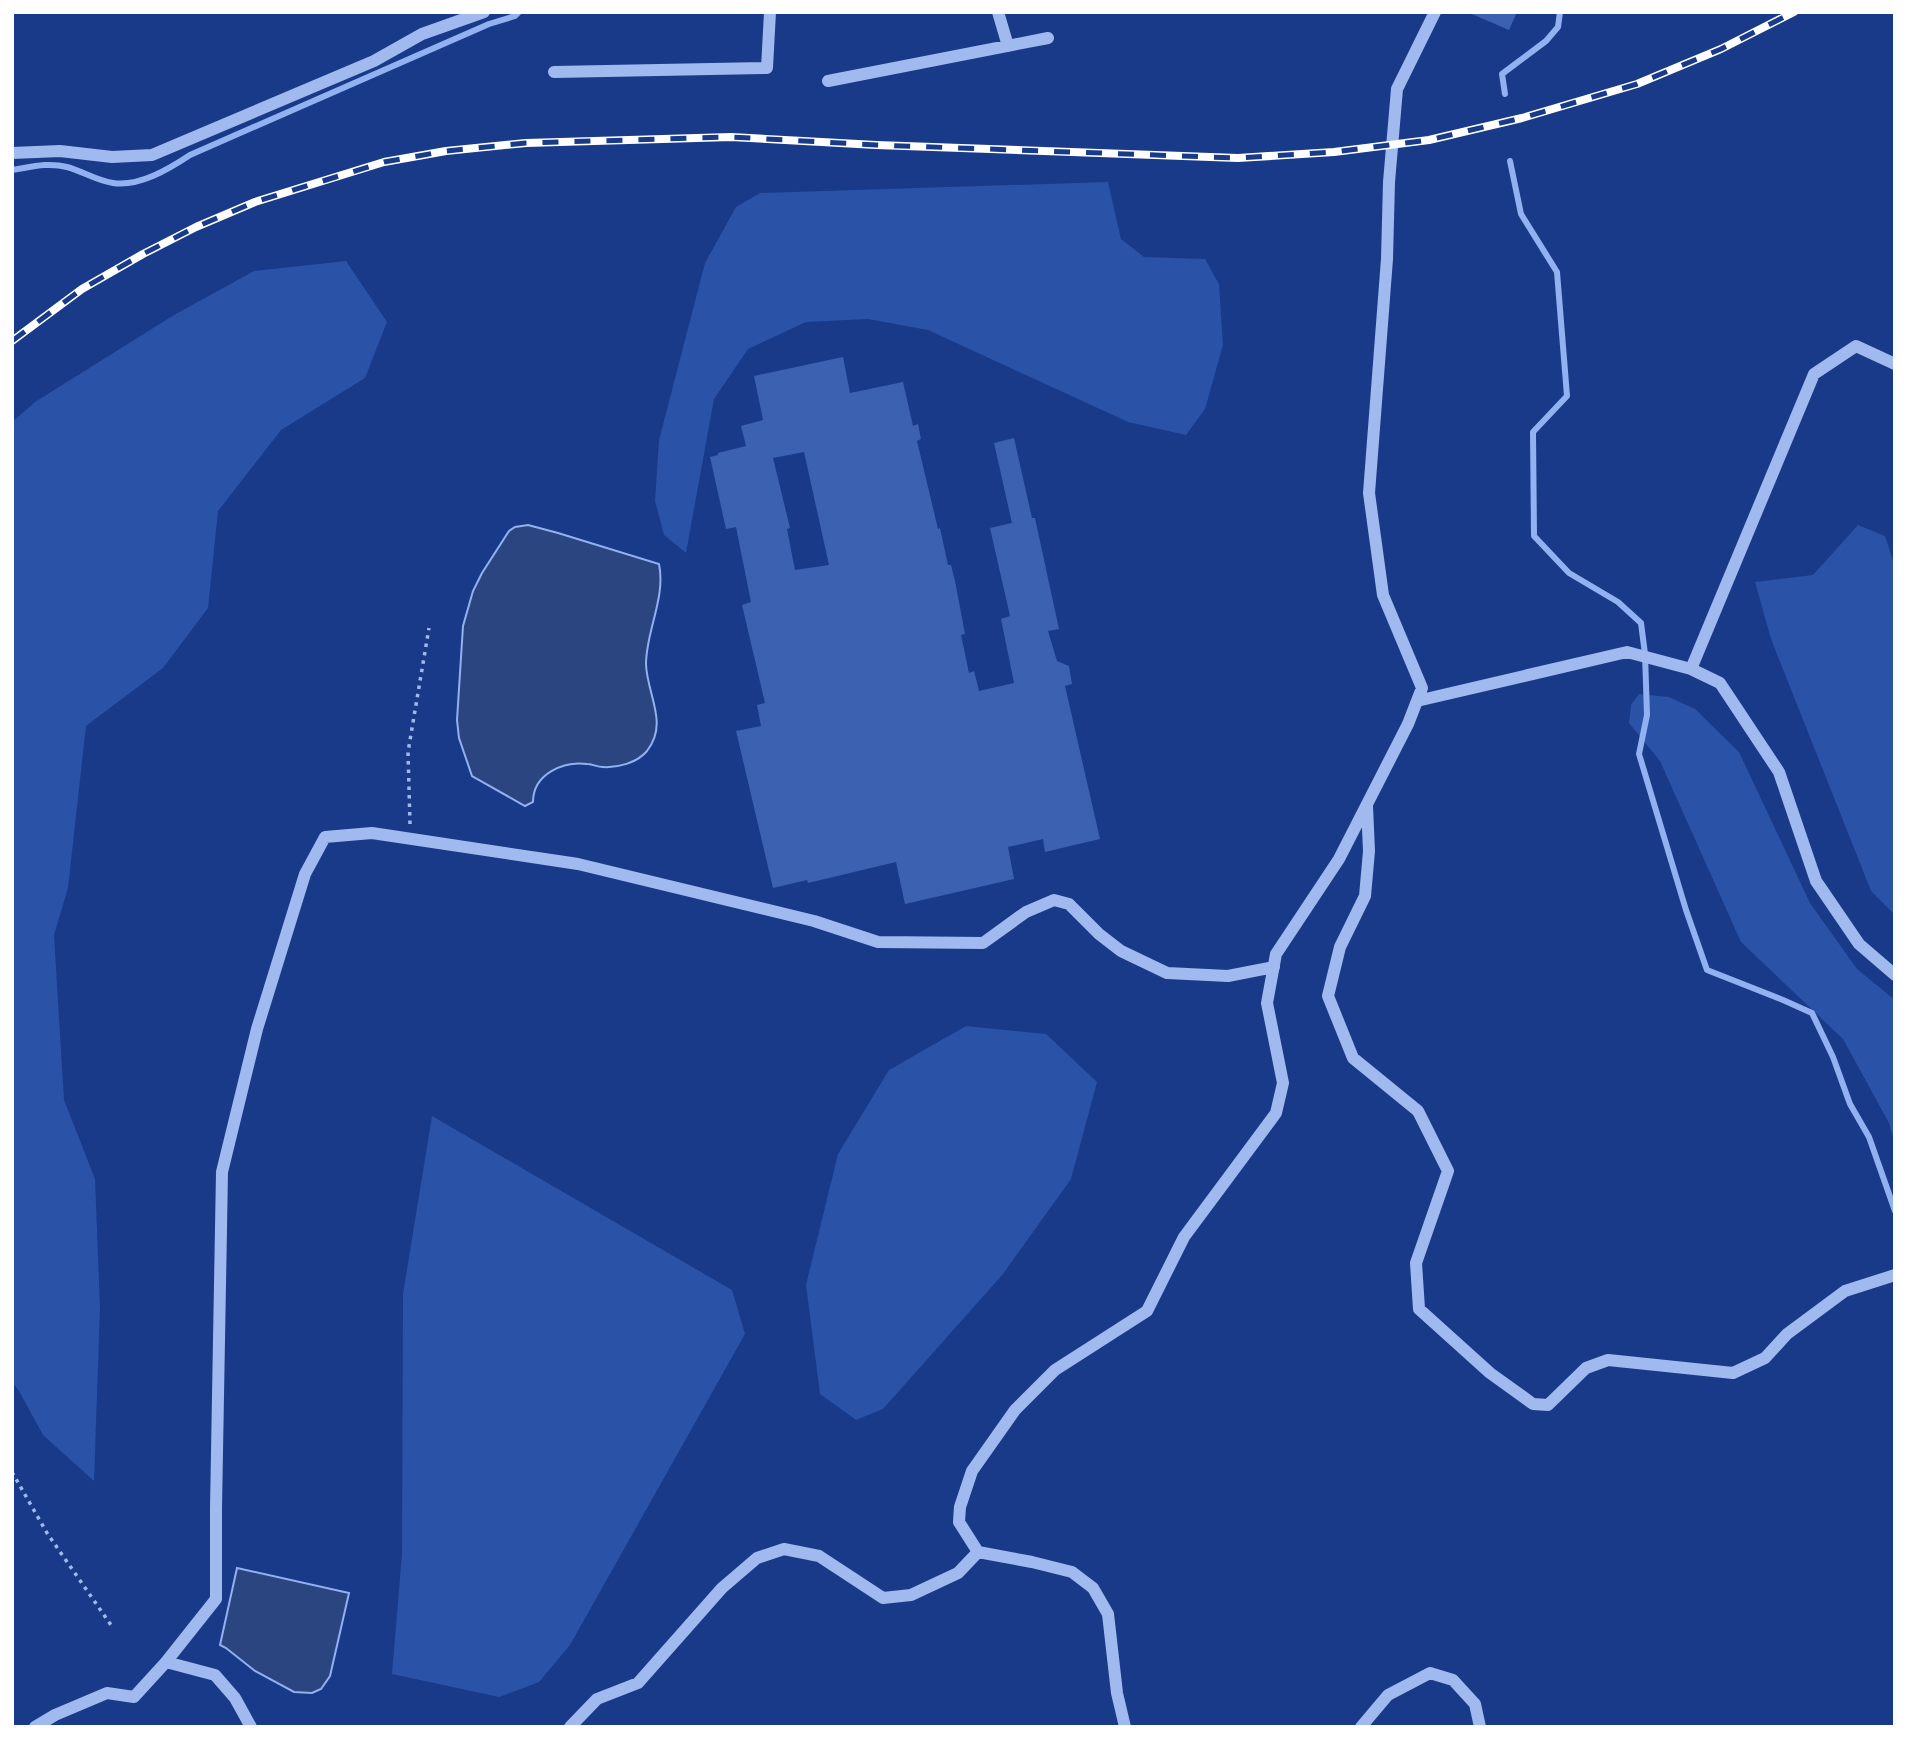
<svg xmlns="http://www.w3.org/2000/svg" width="1907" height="1739" viewBox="0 0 1907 1739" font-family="Roboto,sans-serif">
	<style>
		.green { fill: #2a52a7 }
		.water { fill: #2b4580; stroke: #92b1f0; stroke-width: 2 }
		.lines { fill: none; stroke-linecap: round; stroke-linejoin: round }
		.stream { stroke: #92b1f0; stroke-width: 6 }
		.building { fill: #3c61b0; fill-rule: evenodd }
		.path { stroke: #a0b9ee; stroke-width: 3.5; stroke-dasharray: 3.5 5; stroke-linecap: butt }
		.minor { stroke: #a0b9ee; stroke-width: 12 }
		.rail-casing { stroke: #fff; stroke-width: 8 }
		.rail { stroke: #183a89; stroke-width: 5; stroke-dasharray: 16; stroke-linecap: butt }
	</style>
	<rect width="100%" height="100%" fill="#183a89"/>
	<!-- green -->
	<path class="green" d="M1108 182 1121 239 1144 257 1205 259 1219 284 1223 345 1205 409 1186 435 1128 422 928 330 868 319 806 322 748 349 714 399 686 553 664 535 655 501 659 440 705 263 736 207 760 193Z
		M346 261 387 322 365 378 281 430 218 511 208 608 163 668 86 726 68 888 54 935 64 1100 95 1179 100 1308 94 1481 43 1435 19 1391 12 1382V422L35 402 174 315 254 271Z
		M1858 525 1885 536 1895 567V915L1871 891 1771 639 1755 582 1813 575Z
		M1639 694 1669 697 1695 709 1739 752 1810 903 1857 969 1895 1000V1144L1889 1123 1843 1039 1741 942 1660 761 1629 723 1631 705Z
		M966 1026 1046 1034 1097 1082 1071 1179 1003 1274 883 1409 856 1420 820 1394 806 1285 838 1154 889 1070Z
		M432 1116 732 1290 745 1334 570 1645 539 1682 499 1697 392 1674 402 1554 403 1294Z"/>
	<!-- water -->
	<path class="water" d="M528 525 558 533 659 564C666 598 646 631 646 664 647 695 669 723 647 751 637 763 617 768 603 767 597 767 592 764 587 764 563 761 533 774 533 802L525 806 472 776 459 738 457 720 463 626 473 591 482 573 509 531 515 527Z
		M237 1568 349 1593 330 1676 321 1689 312 1693 294 1692 255 1671 226 1648 220 1645Z"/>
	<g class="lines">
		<!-- stream -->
		<path class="stream" d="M1505 94 1502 74 1546 41 1558 27 1560 12
			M1510 161 1521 214 1557 272 1567 396 1533 432 1534 536 1569 573 1618 602 1641 623 1645 654 1647 715 1639 754 1686 910 1707 970 1783 1000 1812 1013 1833 1057 1850 1104 1869 1137 1895 1211
			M12 170C31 167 48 162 67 167 82 171 97 181 113 183 139 187 169 169 190 155L489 24 515 16 519 12"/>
	</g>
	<!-- building -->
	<path class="building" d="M1467 12H1517L1509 30Z
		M843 357 850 393 903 382 913 426 918 424 921 439 917 441 938 529 940 528 948 565H951L955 581 965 634 961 635 969 673 974 671 979 691 1014 683 1001 619 1010 616 990 528 1012 523 994 443 1014 438 1032 518H1035L1059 629 1048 631 1057 661 1069 666 1072 684 1065 686 1100 839 1045 852 1043 839 1008 847 1014 879 905 904 896 862 808 883 807 880 773 888 736 731 761 726 757 705 765 703 742 605 751 602 736 527 726 529 710 457 718 455V453L746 446 741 426 763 420 754 376ZM804 452 829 565 795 570 787 529 790 528 773 458Z"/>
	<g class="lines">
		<!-- path -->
		<path class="path" d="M410 824 408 752 429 628
			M12 1472 47 1533 113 1628"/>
		<!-- minor -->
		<path class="minor" d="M998 12 1008 46
			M554 72 767 68 770 12
			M828 81 1048 38
			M12 153 60 151 112 157 152 155 374 61 422 34 484 12
			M1691 669 1814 374 1856 346 1895 364
			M1417 701 1627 652 1691 669 1720 683 1779 772 1816 881 1859 944 1895 975
			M1367 806 1369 851 1365 896 1340 947 1328 996 1353 1058 1418 1111 1448 1171 1416 1263 1419 1309 1490 1373 1533 1404 1548 1405 1586 1368 1608 1360 1733 1373 1765 1358 1787 1334 1845 1291 1895 1275
			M166 1662 215 1675 235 1698 251 1727
			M35 1727 55 1715 107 1693 134 1697 166 1662 216 1599V1508L222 1172 257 1029 305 874 325 837 372 833 578 864 814 921 878 942 983 943 1026 912 1054 900 1069 904 1099 934 1121 951 1167 973 1228 976 1274 967
			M570 1727 597 1699 638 1683 722 1588 757 1558 784 1549 819 1556 883 1598 911 1595 958 1573 978 1552
			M1125 1727 1117 1693 1108 1614 1093 1588 1072 1572 1032 1562 978 1552 959 1522 960 1507 972 1471 1015 1410 1055 1370 1147 1311 1184 1237 1276 1113 1283 1083 1267 1003 1276 954 1339 859 1408 724 1422 688 1383 595 1369 493 1387 259 1389 182 1397 89 1435 12
			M1361 1727 1388 1695 1430 1673 1453 1680 1475 1704 1480 1727"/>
		<defs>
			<path id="rail" d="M12 341 82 289 143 254 196 227 255 202 384 162 446 151 526 143 731 137 876 145 1238 158 1334 152 1429 140 1522 118 1637 84 1721 49 1794 12"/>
		</defs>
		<!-- rail casing -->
		<use href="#rail" class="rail-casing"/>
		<!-- rail -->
		<use href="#rail" class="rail"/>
	</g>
	<!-- border -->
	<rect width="1907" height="1739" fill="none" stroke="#ffffff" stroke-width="28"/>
</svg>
